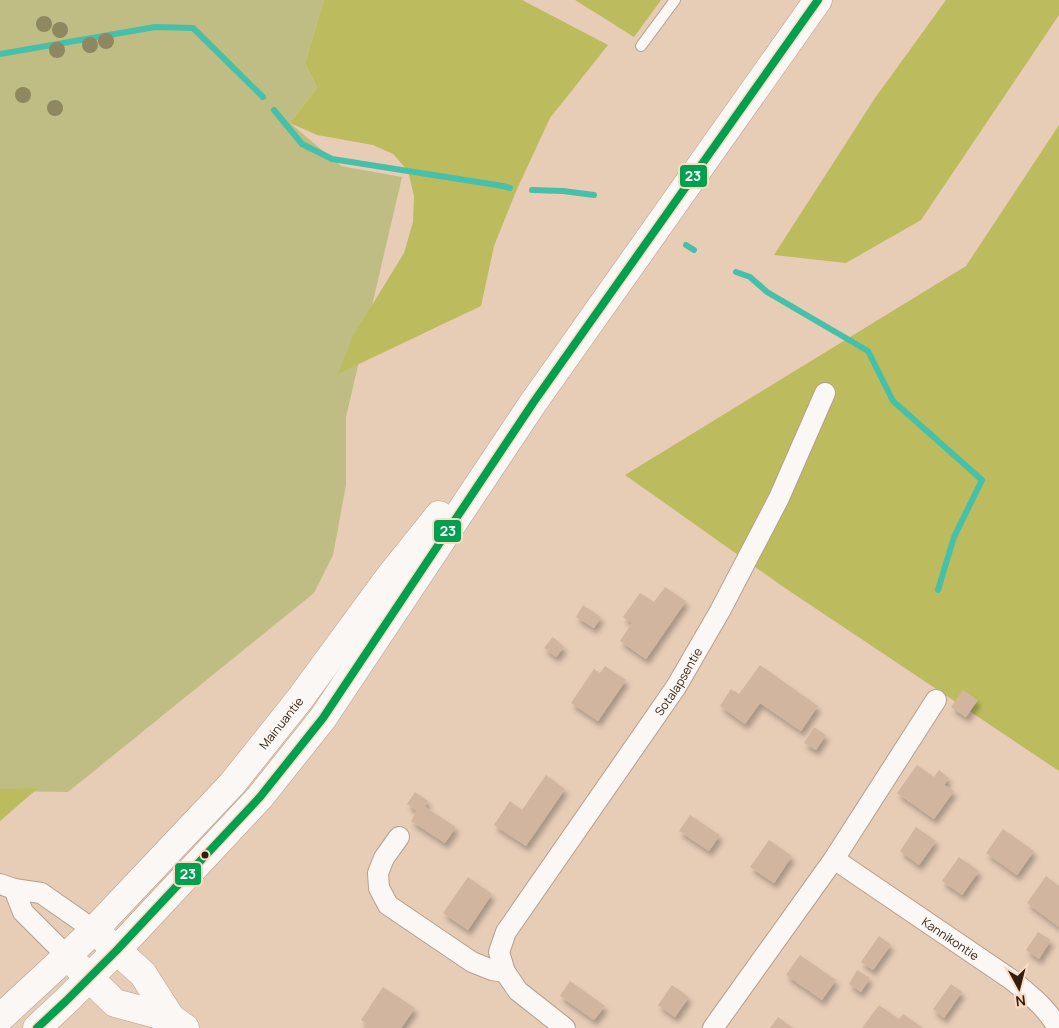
<svg xmlns="http://www.w3.org/2000/svg" width="1059" height="1028" viewBox="0 0 1059 1028" font-family="Manrope,sans-serif">
	<style>
		.green { fill: #bfbd83 }
		.forest { fill: #bcbc5e }
		.lines { fill: none; stroke-linecap: round; stroke-linejoin: round }
		.stream { stroke: #47c0a9; stroke-width: 6 }
		.building { fill: #d1b59e; filter: url(#shadow) }
		.lane-casing { stroke: #b59f8e; stroke-width: 12 }
		.street-casing { stroke: #b59f8e; stroke-width: 22 }
		.secondary-casing { stroke: #b59f8e; stroke-width: 29 }
		.highway-casing { stroke: #b59f8e; stroke-width: 29 }
		.lane { stroke: #fbf7f4; stroke-width: 10 }
		.street { stroke: #fbf7f4; stroke-width: 20 }
		.secondary { stroke: #fbf7f4; stroke-width: 28 }
		.highway { stroke: #fbf7f4; stroke-width: 28 }
		.bus-1-casing { stroke: #fadbc3; stroke-width: 11 }
		.bus-1 { stroke: #029f4e; stroke-width: 8 }
		.tree { fill: #8e8760 }
		.bus-dot { fill: #311e0f; stroke: #fadbc3; stroke-width: 2 }
		.labels { text-anchor: middle; dominant-baseline: central; stroke-width: 5; stroke-linejoin: round; paint-order: stroke }
		.street-label { font-size: 12px; fill: #311e0f; stroke: #fadbc3 }
		.line-badge { stroke: #fadbc3; stroke-width: 2 }
		.badge-label { font-size: 14px; text-anchor: middle; font-weight: bold; fill: #fff }
	</style>
	<defs>
		<filter id="shadow"><feDropShadow dx="3" dy="5.5" stdDeviation="2.5" flood-color="#0004"/></filter>
	</defs>
	<rect width="100%" height="100%" fill="#e7ccb6"/>
	<!-- green -->
	<path class="green" d="M0 0H324L305 63 317 88 290 123 341 166 402 177 346 417V485L333 555 314 593 68 792 0 791Z"/>
	<!-- forest -->
	<path class="forest" d="M324 0H522L608 45 550 118 517 189 494 246 481 306 338 374 353 336 404 253 413 222 414 196 408 171 393 154 373 145 317 135 290 123 317 88 305 63Z
		M575 0H661L634 37Z
		M946 0H1059V15L921 220 846 263 774 255 875 98Z
		M1059 125V771L785 588 625 475 966 266Z
		M38 788 0 821V789Z"/>
	<g class="lines">
		<!-- stream -->
		<path class="stream" d="M0 54 155 27 193 28 263 97
			M274 110 302 144 332 159 503 186 510 188
			M532 190 563 191 594 195
			M686 245 694 250
			M736 272 750 277 767 292 868 351 893 401 982 480 954 537 938 590"/>
	</g>
	<!-- building -->
	<path class="building" d="M665 587 686 601 646 659 620 641 632 623 623 617 640 593 654 602Z
		M583 605 601 617 594 628 576 617Z
		M553 637 564 647 556 657 544 648Z
		M760 665 818 706 801 731 760 703 745 724 720 706 731 689 739 694Z
		M605 666 626 680 598 721 571 703 594 669 600 673Z
		M963 690 978 700 966 717 951 707Z
		M814 727 826 735 816 750 804 743Z
		M917 765 934 777 939 770 949 778 944 785 954 791 934 819 897 793Z
		M546 775 565 789 526 846 494 825 510 801 522 810Z
		M415 792 428 801 425 807 456 827 445 843 411 821 417 811 407 804Z
		M690 815 720 835 709 851 679 831Z
		M916 827 936 841 919 865 900 851Z
		M1003 829 1034 851 1017 875 986 853Z
		M769 840 792 856 774 883 750 867Z
		M959 857 979 871 962 895 942 881Z
		M1046 876 1059 886V927L1027 903Z
		M468 877 492 894 468 930 443 913Z
		M1038 932 1051 940 1039 959 1026 950Z
		M879 936 891 945 873 970 861 962Z
		M800 955 836 980 822 1000 786 975Z
		M857 970 870 978 861 992 849 984Z
		M570 981 605 1006 594 1020 560 996Z
		M951 984 962 992 944 1018 933 1009Z
		M672 985 689 997 675 1017 658 1005Z
		M383 987 415 1008 401 1028H364L367 1024 361 1020Z
		M879 1005 899 1019 903 1014 923 1028H862Z
		M778 1017 793 1028H770Z"/>
	<g class="lines">
		<defs>
			<path id="lane" d="M641 46 675 0"/>
			<g id="street">
				<path d="M399 837 384 858 378 873 379 888 388 905 472 962 492 970 505 972"/>
				<path id="s1" d="M834 859 1012 980C1030 995 1046 1007 1058 1028"/>
				<path d="M0 884 14 889 41 893 94 930"/>
				<path d="M14 889 23 912 67 956"/>
				<path id="s2" d="M565 1028 518 991 505 972 499 952 506 932 676 687 720 611 779 498 825 393"/>
				<path d="M713 1028 834 859 936 700"/>
			</g>
			<path id="secondary" d="M94 930 143 974 171 1018
				M67 956 115 1003 171 1018 185 1028"/>
			<g id="highway">
				<path id="s3" d="M0 1018 67 956 94 930 232 784 299 700 390 576 439 515"/>
				<path d="M37 1028 66 1001 117 950 260 797 323 718 533 403 818 0"/>
			</g>
		</defs>
		<!-- lane casing -->
		<use href="#lane" class="lane-casing"/>
		<!-- street casing -->
		<use href="#street" class="street-casing"/>
		<!-- secondary casing -->
		<use href="#secondary" class="secondary-casing"/>
		<!-- highway casing -->
		<use href="#highway" class="highway-casing"/>
		<!-- lane -->
		<use href="#lane" class="lane"/>
		<!-- street -->
		<use href="#street" class="street"/>
		<!-- secondary -->
		<use href="#secondary" class="secondary"/>
		<!-- highway -->
		<use href="#highway" class="highway"/>
		<defs>
			<path id="bus-1" d="M37 1028 66 1001 117 950 260 797 323 718 533 403 818 0"/>
		</defs>
		<!-- bus-1 casing -->
		<use href="#bus-1" class="bus-1-casing"/>
		<!-- bus-1 -->
		<use href="#bus-1" class="bus-1"/>
	</g>
	<!-- trees -->
	<g class="tree">
		<circle cx="44" cy="24" r="8"/>
		<circle cx="60" cy="30" r="8"/>
		<circle cx="106" cy="41" r="8"/>
		<circle cx="90" cy="45" r="8"/>
		<circle cx="57" cy="50" r="8"/>
		<circle cx="23" cy="95" r="8"/>
		<circle cx="55" cy="108" r="8"/>
	</g>
	<!-- markers -->
	<circle class="bus-dot" cx="205" cy="855" r="4.5"/>
	<g class="labels">
		<!-- street labels -->
		<g class="street-label">
			<text stroke="none"><textPath href="#s2" startOffset="429">Sotalapsentie</textPath></text>
			<text stroke="none"><textPath href="#s3" startOffset="408">Mainuantie</textPath></text>
			<text stroke="none"><textPath href="#s1" startOffset="141">Kannikontie</textPath></text>
		</g>
	</g>
	<g class="line-badge">
		<rect x="679" y="164" width="29" height="24" rx="5" fill="#029f4e"/>
		<rect x="433" y="519" width="29" height="24" rx="5" fill="#029f4e"/>
		<rect x="174" y="862" width="28" height="24" rx="5" fill="#029f4e"/>
	</g>
	<g class="badge-label">
		<text x="693" y="181">23</text>
		<text x="448" y="536">23</text>
		<text x="188" y="879">23</text>
	</g>
	<!-- north arrow -->
	<g transform="translate(1019 988) rotate(173)" stroke="#fadbc3" stroke-width="4" paint-order="stroke">
	<path d="M0-4L9 19L0 12L-9 19Z" fill="#311e0f"/>
	<text y="-8" font-size="14" font-weight="bold" text-anchor="middle" fill="#311e0f">N</text>
	</g>
</svg>
